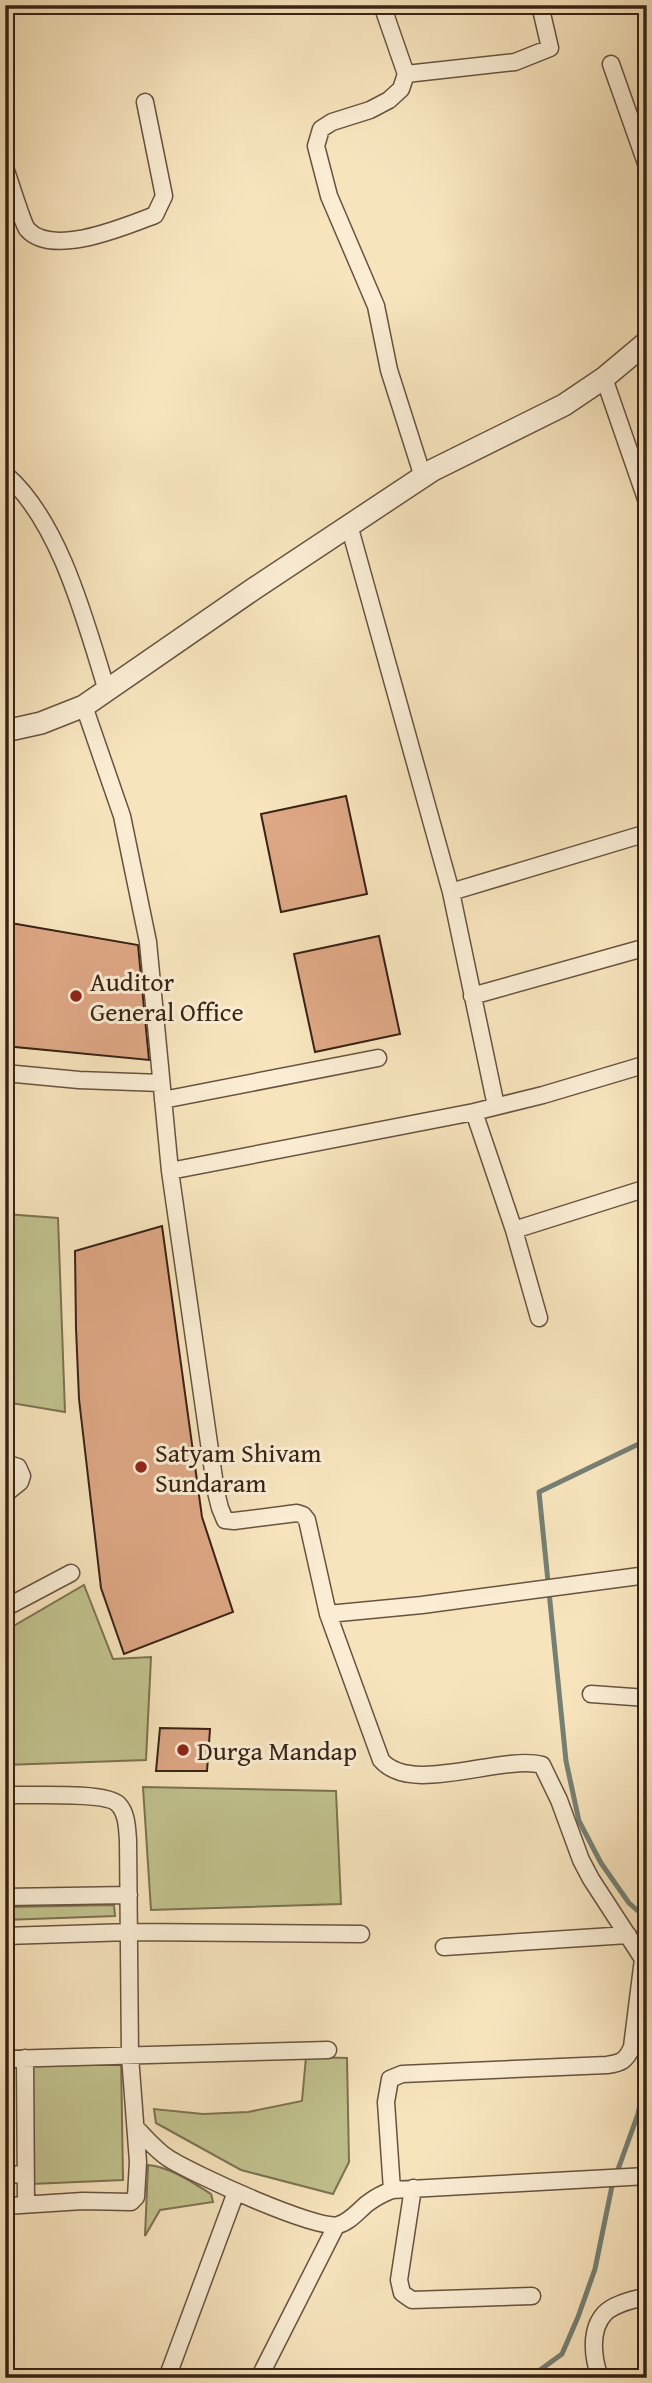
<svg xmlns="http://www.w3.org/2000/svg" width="652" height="2383" viewBox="0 0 652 2383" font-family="'Gentium Book Plus',serif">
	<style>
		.green { fill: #c1c28e; stroke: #7c7252; stroke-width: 2 }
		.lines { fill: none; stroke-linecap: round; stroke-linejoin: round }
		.stream { stroke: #758074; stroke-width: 5 }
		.building { fill: #dea785; stroke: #382316; stroke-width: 2 }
		.minor-casing { stroke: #685340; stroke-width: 19 }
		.tertiary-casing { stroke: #685340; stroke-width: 24 }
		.minor { stroke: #faedd4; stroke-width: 16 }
		.tertiary { stroke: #faedd4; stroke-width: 21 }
		.poi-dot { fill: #8f2418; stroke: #faedd4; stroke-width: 2.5 }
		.labels { text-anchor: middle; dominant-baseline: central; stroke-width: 6; stroke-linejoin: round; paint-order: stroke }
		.poi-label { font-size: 26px; fill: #382316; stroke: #faedd4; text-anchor: start }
	</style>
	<rect width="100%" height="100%" fill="#f7e4bd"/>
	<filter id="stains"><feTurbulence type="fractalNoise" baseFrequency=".00286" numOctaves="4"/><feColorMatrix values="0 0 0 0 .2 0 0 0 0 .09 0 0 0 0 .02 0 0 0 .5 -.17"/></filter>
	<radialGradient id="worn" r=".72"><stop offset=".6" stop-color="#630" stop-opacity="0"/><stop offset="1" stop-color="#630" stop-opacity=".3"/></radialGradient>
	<!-- green -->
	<path class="green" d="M5 1214 58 1218 65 1412 5 1402Z
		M84 1585 113 1659 151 1657 146 1760 5 1765V1631Z
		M143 1787 336 1791 341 1904 151 1910Z
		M114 1905 115 1916 5 1920V1907Z
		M121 2057 123 2180 32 2184 29 2063Z
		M306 2057 347 2058 349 2162 333 2194 241 2170 156 2123 154 2109 203 2114 248 2112 302 2101Z
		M148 2165C170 2167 192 2182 211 2194L213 2202 160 2210 145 2236Z"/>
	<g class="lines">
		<!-- stream -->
		<path class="stream" d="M647 1440 539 1492 566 1761 579 1821 601 1863 629 1903 647 1919
			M339 2378 341 2375 370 2378
			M529 2378 562 2354 578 2317 595 2269 612 2186 638 2114 647 2070"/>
	</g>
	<!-- building -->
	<path class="building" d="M346 796 367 894 281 912 261 814Z
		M5 922 138 945 149 1060 5 1046Z
		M379 936 400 1034 315 1052 294 954Z
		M162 1226 202 1517 233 1612 124 1654 101 1588 79 1399 76 1328 75 1251Z
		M160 1728 210 1729 207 1771H156Z"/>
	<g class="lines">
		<defs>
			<path id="minor" d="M382 5 406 74 401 89 389 100 370 110 332 122 321 129 316 146 329 196 376 306 389 370 423 477
				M611 64 647 166
				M406 74 515 62 550 48 540 5
				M5 168C9 178 22 222 27 229 52 258 126 226 155 215L164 196 145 102
				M604 378 647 502
				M5 474C60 521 86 623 107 691
				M349 525 451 892 496 1106
				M647 582V608
				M84 706 122 816 148 942 170 1171 216 1492 220 1508 225 1520 234 1521 297 1513 303 1515 307 1520 328 1614 381 1760C411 1796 502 1754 542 1765L559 1800 581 1860 591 1879 643 1959 632 2047C626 2061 621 2063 607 2065L402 2074 390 2079 386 2102 392 2190
				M451 892 647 833
				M472 996 647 947
				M5 1073 79 1080 161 1083
				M163 1100 378 1058
				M474 1112 514 1230 539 1318
				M170 1171 474 1112 543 1095 647 1064
				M514 1230 647 1188
				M5 1463 18 1467 22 1476 20 1482 5 1494
				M5 1608 71 1573
				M328 1614 422 1605 647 1575
				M591 1694 647 1698
				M5 1795C26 1796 106 1791 118 1804 127 1813 127 1828 128 1840L130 2056 138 2162 136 2197 131 2202 83 2201 5 2206
				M5 1897 129 1895
				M5 1936 130 1932 361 1934
				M444 1947 628 1935
				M25 2058 26 2203
				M5 2059 328 2050
				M136 2128C146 2138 156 2150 168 2158 191 2173 315 2230 338 2225 350 2222 359 2210 368 2203 376 2197 384 2193 392 2190L647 2176
				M5 2175 25 2174
				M413 2188 399 2280 402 2293 412 2300 532 2296
				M167 2378 236 2192
				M259 2378 336 2226
				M600 2378C593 2358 589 2330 605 2313 615 2303 634 2300 647 2296"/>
			<path id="tertiary" d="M5 731 41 723 84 706 255 588 433 470 564 405 604 378 647 342"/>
		</defs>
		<!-- minor casing -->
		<use href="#minor" class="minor-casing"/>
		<!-- tertiary casing -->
		<use href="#tertiary" class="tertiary-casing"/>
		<!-- minor -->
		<use href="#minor" class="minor"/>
		<!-- tertiary -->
		<use href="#tertiary" class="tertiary"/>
	</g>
	<!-- markers -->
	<g class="poi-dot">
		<circle cx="76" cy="996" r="7"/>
		<circle cx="141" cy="1467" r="7"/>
		<circle cx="183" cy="1750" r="7"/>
	</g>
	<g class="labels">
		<!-- poi labels -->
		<g class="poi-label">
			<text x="90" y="981">Auditor<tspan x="90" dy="30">General Office</tspan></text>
			<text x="155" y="1452">Satyam Shivam<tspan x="155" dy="30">Sundaram</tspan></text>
			<text x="197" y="1750">Durga Mandap</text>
		</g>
	</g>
	<!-- margin -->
	<rect width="652" height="2383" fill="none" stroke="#f7e4bd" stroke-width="28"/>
	<rect x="7" y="7" width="638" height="2369" fill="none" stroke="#382316" stroke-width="3.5"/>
	<rect x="14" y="14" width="624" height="2355" fill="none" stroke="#382316" stroke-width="2"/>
	<rect width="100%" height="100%" filter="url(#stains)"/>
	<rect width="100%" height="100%" fill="url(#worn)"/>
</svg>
